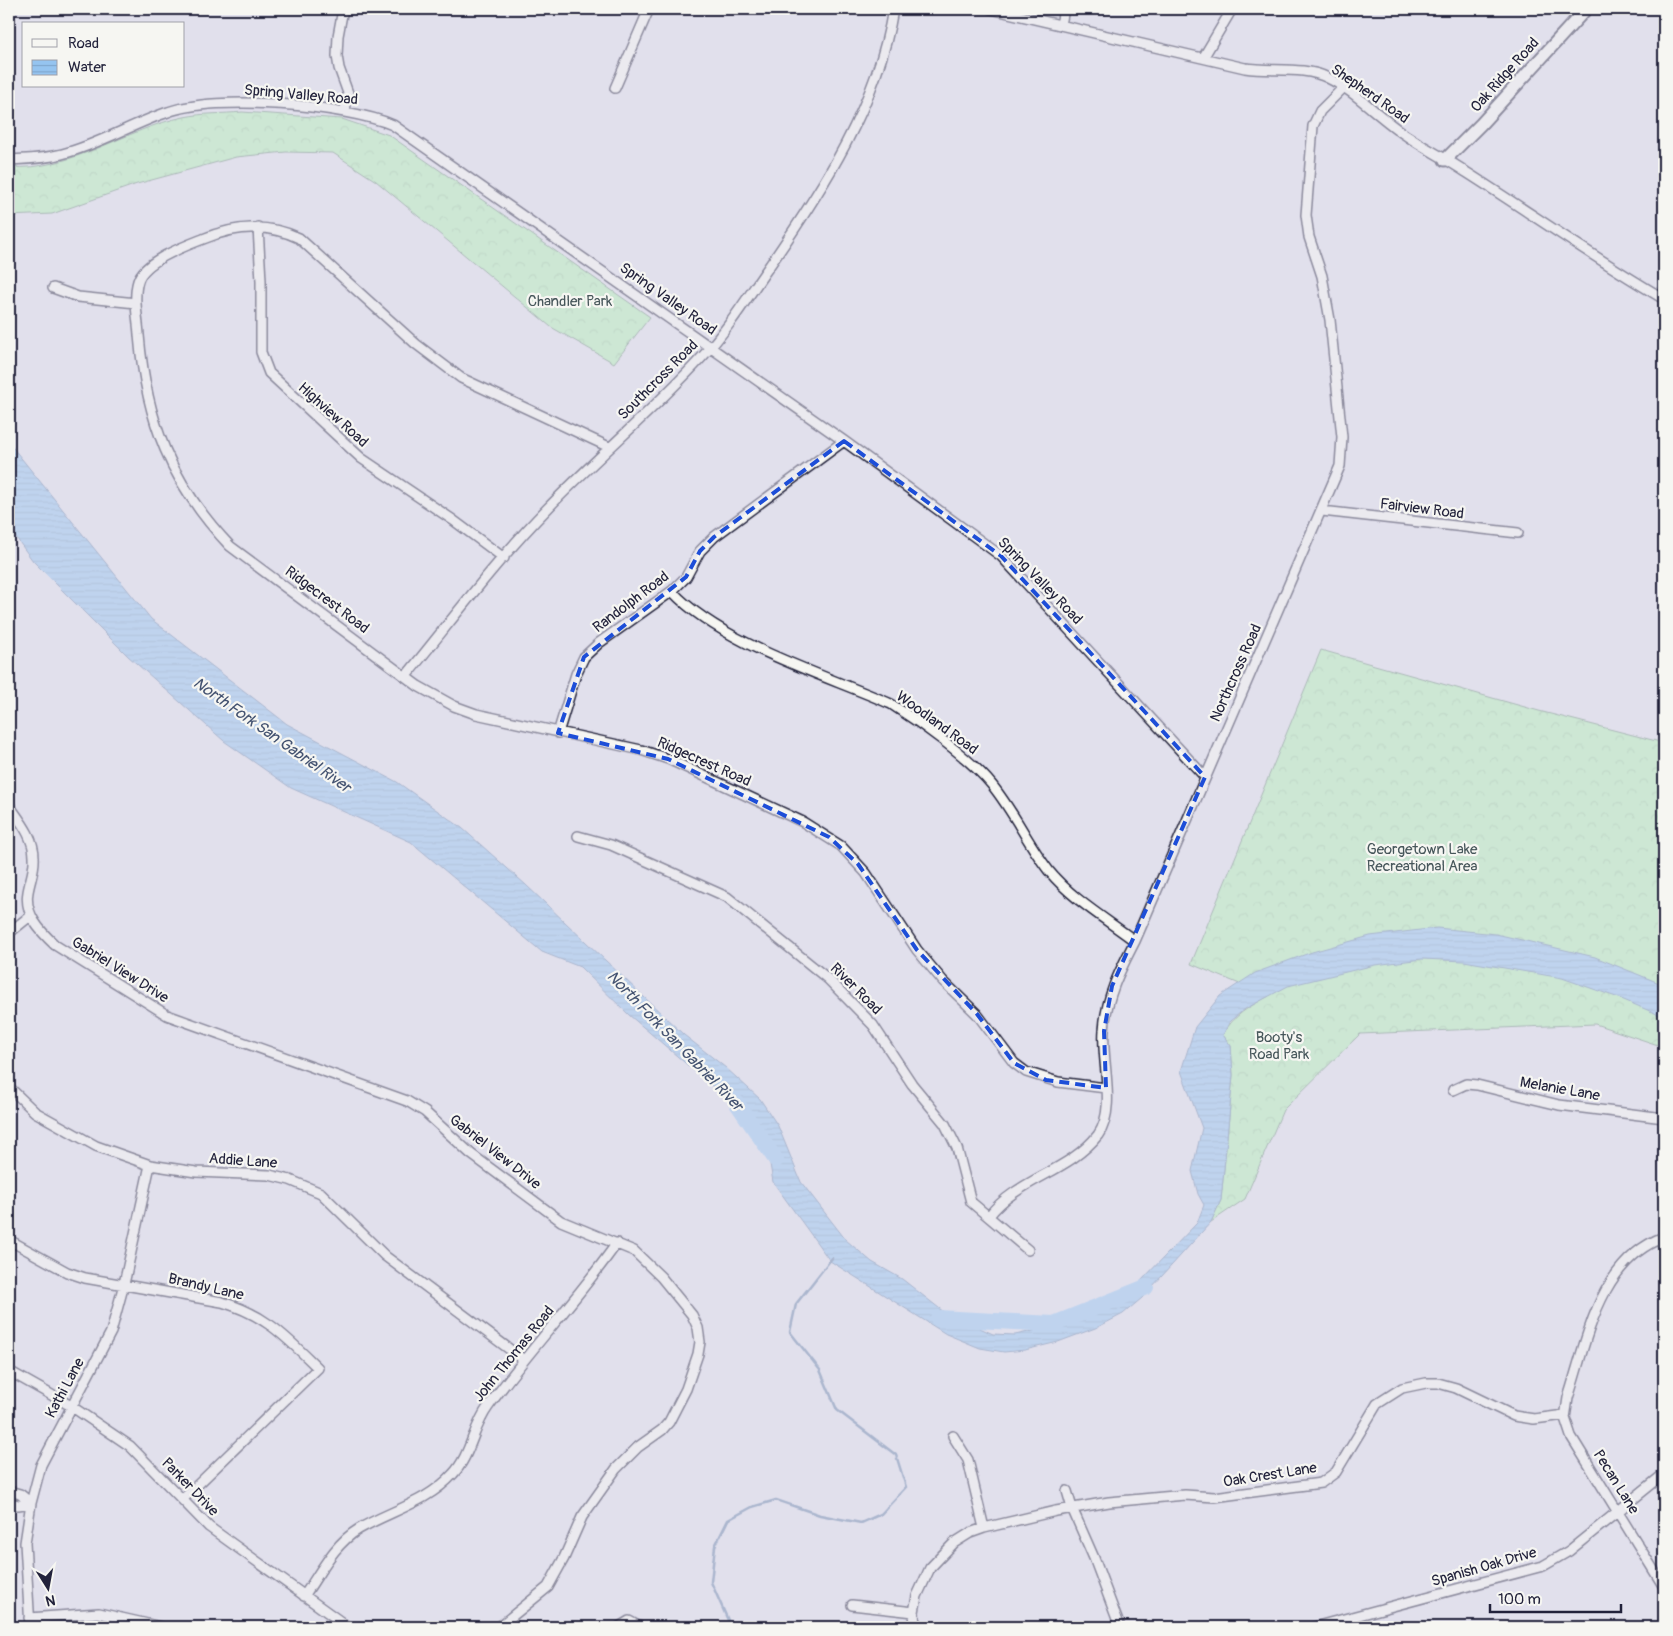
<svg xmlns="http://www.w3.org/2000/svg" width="1673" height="1636" viewBox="0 0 1673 1636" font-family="Pangolin,sans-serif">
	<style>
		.forest { fill: url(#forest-crowns); stroke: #6a8978 }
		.water { fill: url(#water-rules); stroke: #6783a8 }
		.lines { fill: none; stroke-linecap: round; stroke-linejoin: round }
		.stream { stroke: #6783a8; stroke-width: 2.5 }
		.river { stroke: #95c4f0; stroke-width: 16 }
		.minor-casing { stroke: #22223b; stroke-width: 12 }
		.tertiary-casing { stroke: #22223b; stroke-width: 15 }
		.minor { stroke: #f6f6f2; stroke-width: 9 }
		.tertiary { stroke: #f6f6f2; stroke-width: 11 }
		.marked { fill: none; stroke: #1d4ed8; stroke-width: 4; stroke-dasharray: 10 6; stroke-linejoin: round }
		.labels { text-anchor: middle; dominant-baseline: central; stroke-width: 4.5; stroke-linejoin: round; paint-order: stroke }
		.street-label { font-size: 15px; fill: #22223b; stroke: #f6f6f2 }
		.park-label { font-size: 15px; fill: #46565a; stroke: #f6f6f2 }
		.water-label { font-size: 16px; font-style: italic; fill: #445371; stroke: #f6f6f2 }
	</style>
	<defs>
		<pattern id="forest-crowns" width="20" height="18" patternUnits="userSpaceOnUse" patternTransform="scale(1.25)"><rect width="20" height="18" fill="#b3f0b6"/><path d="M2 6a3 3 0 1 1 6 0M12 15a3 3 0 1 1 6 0" fill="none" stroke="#9ace9d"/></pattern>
		<pattern id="water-rules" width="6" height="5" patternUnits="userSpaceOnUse" patternTransform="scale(1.25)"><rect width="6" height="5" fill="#95c4f0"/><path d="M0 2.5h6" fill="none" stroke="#80a8cf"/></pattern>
	</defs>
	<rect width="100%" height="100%" fill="#e1e0ec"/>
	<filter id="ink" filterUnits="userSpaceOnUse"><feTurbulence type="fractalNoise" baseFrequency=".02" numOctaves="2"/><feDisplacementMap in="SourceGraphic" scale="10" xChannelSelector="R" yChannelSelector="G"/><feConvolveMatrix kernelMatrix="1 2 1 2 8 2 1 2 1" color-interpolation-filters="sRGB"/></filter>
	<g filter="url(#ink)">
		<!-- forest -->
		<path class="forest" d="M242 112 342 119 389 135 650 317 614 363 551 327 376 181 333 153 286 152 236 157 137 184 52 214 9 216V167C70 172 127 128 184 117 203 113 223 114 242 112Z
			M1321 650 1539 711 1664 743V1047L1595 1024 1360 1034 1283 1110 1245 1199 1211 1222 1221 1200 1233 1075 1231 1046 1223 1035C1233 1015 1249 1007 1269 996L1191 964Z"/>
		<!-- water -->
		<path class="water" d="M9 443 151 619 287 724 397 782 462 828 526 885 684 1035 726 1068 760 1099 778 1126 801 1182 846 1240 872 1262 902 1279 944 1312 993 1334 1015 1335 1078 1321 1116 1304 1139 1283 1197 1223 1204 1205 1198 1194 1192 1171 1202 1128 1181 1071 1195 1027 1220 996 1255 973 1312 952 1370 936 1437 928 1496 934 1595 957 1664 985V1017L1619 998 1562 978 1464 961 1422 959 1375 965 1288 986 1245 1009 1230 1021 1223 1035 1231 1046 1233 1075 1221 1200 1211 1222 1142 1298 1123 1314 1098 1327 1058 1342 1025 1350 1004 1352 980 1348 946 1334 830 1261 773 1182 769 1158 759 1129 725 1097 629 1015 580 967 542 952 411 842 291 788 224 741 128 656 33 561 9 528Z"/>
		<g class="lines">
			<!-- stream -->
			<path class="stream" d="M731 1627 711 1582 715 1546 728 1520 752 1507 776 1500 820 1515 861 1523 881 1514 906 1487 896 1455 837 1410 820 1370 790 1332 796 1304 832 1258"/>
			<!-- river -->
			<path class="river" d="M736 1102 776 1160
				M938 1318 1054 1324 1146 1287"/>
			<defs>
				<path id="minor" d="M343 9 338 36 337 56 339 68 348 93 345 111
					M991 9 1245 68C1271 72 1305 66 1328 78 1357 92 1380 119 1407 136 1426 149 1447 159 1466 172 1532 214 1596 259 1664 299
					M1061 25 1064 9
					M1203 58 1232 9
					M615 88 649 9
					M9 160C27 159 44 159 62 154 98 145 132 124 168 112 216 94 346 105 393 125L844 441 1001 556 1205 777
					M258 227 261 281V352L269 373 361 458 453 520 504 558
					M53 288 78 297 136 303
					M609 447 461 378 416 344 299 238C268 223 234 226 203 239 185 246 144 261 138 281 133 297 138 318 139 335 146 420 171 484 230 546L418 686 454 706 476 714 641 750 668 759 803 822 841 846 866 873 917 950 943 981 977 1014 1014 1063 1026 1072 1058 1082 1106 1088
					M1322 511 1518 533
					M672 591C721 644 825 675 891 704 921 723 971 759 992 785 1014 812 1028 844 1049 871 1072 899 1106 919 1135 941
					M406 676C452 620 496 561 547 509 597 457 654 410 703 356 728 329 747 298 768 268 822 190 878 104 893 9
					M558 733 576 674 584 657 599 643 672 591 686 577 700 551 714 537 844 441
					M9 805C20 821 34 837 34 857 35 869 30 880 28 892 24 914 40 931 55 945L167 1015 407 1101 425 1112 471 1154 561 1221 634 1251 661 1277 692 1315 698 1328 700 1342 698 1354 686 1389 669 1422 662 1430 638 1447 616 1469 582 1517 564 1558 548 1587 499 1627
					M578 836 611 845 727 897 828 979 873 1025 912 1084 945 1124 957 1148 971 1202 1028 1250
					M9 933 30 916
					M9 1087 35 1112 96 1146 150 1165 196 1172 269 1175 290 1180 321 1193 385 1256 524 1360
					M1453 1090 1466 1084 1477 1085 1559 1105 1664 1118
					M989 1216C1017 1179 1069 1172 1098 1135 1117 1109 1101 1061 1104 1030 1106 997 1120 970 1135 941L1340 466 1342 437 1330 320 1322 276 1309 237 1306 215 1313 126 1320 111 1343 88
					M1664 1237C1599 1261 1587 1340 1568 1398L1565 1418 1571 1436 1664 1587
					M9 1240 67 1272 85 1278 222 1302C266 1315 286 1337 318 1368L183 1499
					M9 1371 71 1406 130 1446 209 1527 348 1627
					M953 1436 968 1460 984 1528
					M9 1491 20 1494 31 1503
					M1067 1491 1072 1508 1094 1558 1120 1627
					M9 1503 18 1505 31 1503
					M304 1596C320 1573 334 1544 359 1529 390 1511 428 1502 453 1474 471 1455 473 1427 488 1407 529 1350 577 1300 617 1243
					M852 1605 914 1612
					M29 1618 99 1613 161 1627
					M30 1627 25 1543 31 1503 41 1465 111 1332 124 1284 150 1165
					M619 1627 629 1621 640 1627
					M915 1627 914 1612 917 1596 930 1568 954 1543 970 1533 984 1528 1056 1511 1109 1502 1185 1495 1214 1497 1321 1483 1336 1472 1377 1404 1402 1388 1426 1383H1438L1456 1388 1514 1416 1534 1419 1565 1415
					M1314 1627 1543 1566 1569 1551 1664 1474"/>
				<path id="tertiary" d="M1445 160 1481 124 1586 9"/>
			</defs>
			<!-- minor casing -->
			<use href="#minor" class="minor-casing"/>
			<!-- tertiary casing -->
			<use href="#tertiary" class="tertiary-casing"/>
			<!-- minor -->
			<use href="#minor" class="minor"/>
			<!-- tertiary -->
			<use href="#tertiary" class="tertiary"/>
		</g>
	</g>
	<!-- marked area -->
	<path d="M0 0H1673V1636H0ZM844 441 1001 556 1205 777 1112 986 1104 1031 1106 1088 1046 1080 1014 1063 977 1014 917 950 858 864 829 837 668 759 558 733 584 657 686 577 700 551 714 537Z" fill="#e1e0ec" fill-opacity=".55" fill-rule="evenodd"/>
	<path class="marked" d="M844 441 1001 556 1205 777 1112 986 1104 1031 1106 1088 1046 1080 1014 1063 977 1014 917 950 858 864 829 837 668 759 558 733 584 657 686 577 700 551 714 537Z"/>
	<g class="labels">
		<!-- street labels -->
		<g class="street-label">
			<text transform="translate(1505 75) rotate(-48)">Oak Ridge Road</text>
			<text transform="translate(1370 94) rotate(35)">Shepherd Road</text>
			<text transform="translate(301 95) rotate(5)">Spring Valley Road</text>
			<text transform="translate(668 299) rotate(35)">Spring Valley Road</text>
			<text transform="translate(658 380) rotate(-45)">Southcross Road</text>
			<text transform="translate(333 415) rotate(42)">Highview Road</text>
			<text transform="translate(1422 509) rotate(7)">Fairview Road</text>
			<text transform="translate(1040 581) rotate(46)">Spring Valley Road</text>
			<text transform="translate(327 600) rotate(37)">Ridgecrest Road</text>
			<text transform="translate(631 602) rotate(-37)">Randolph Road</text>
			<text transform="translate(1236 673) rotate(-66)">Northcross Road</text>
			<text transform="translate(937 723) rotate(36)">Woodland Road</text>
			<text transform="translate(704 762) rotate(24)">Ridgecrest Road</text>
			<text transform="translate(120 970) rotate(32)">Gabriel View Drive</text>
			<text transform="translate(856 989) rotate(45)">River Road</text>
			<text transform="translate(1560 1089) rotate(10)">Melanie Lane</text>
			<text transform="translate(495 1152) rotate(38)">Gabriel View Drive</text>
			<text transform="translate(243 1161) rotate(4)">Addie Lane</text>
			<text transform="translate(206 1287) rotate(13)">Brandy Lane</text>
			<text transform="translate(514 1354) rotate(-51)">John Thomas Road</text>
			<text transform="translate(65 1388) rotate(-62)">Kathi Lane</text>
			<text transform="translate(1270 1475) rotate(-9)">Oak Crest Lane</text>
			<text transform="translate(1616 1482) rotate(58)">Pecan Lane</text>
			<text transform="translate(190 1487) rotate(46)">Parker Drive</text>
			<text transform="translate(1484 1567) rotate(-16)">Spanish Oak Drive</text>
		</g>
		<!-- park labels -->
		<g class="park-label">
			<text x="570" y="301">Chandler Park</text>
			<text x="1422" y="849">Georgetown Lake<tspan x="1422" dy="17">Recreational Area</tspan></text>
			<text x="1279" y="1037">Booty's<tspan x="1279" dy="17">Road Park</tspan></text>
		</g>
		<!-- water labels -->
		<g class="water-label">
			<text transform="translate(272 735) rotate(35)">North Fork San Gabriel River</text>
			<text transform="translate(675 1041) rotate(46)">North Fork San Gabriel River</text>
		</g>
	</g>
	<!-- margin -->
	<rect width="1673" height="1636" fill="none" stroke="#f6f6f2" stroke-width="30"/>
	<rect x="15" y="15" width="1643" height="1606" fill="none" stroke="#22223b" stroke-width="2" filter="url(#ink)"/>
	<!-- legend -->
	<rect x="22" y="22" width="162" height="65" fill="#f6f6f2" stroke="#a1a1a9"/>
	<rect x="32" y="39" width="25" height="8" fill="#f6f6f2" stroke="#a1a1a9"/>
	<text x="68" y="48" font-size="15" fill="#22223b">Road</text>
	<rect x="32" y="60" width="25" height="15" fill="url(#water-rules)" stroke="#a1a1a9"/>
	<text x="68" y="72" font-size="15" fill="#22223b">Water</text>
	<!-- north arrow -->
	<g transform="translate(48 1588) rotate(169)" stroke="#f6f6f2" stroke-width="4" paint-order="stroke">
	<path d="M0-4L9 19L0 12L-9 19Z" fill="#22223b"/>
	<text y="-8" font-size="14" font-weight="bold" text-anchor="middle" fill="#22223b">N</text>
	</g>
	<!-- scale -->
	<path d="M1490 1604v8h131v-8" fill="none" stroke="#22223b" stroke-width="2.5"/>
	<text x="1498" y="1604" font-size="15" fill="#22223b" stroke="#f6f6f2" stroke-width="4" paint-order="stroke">100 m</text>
</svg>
